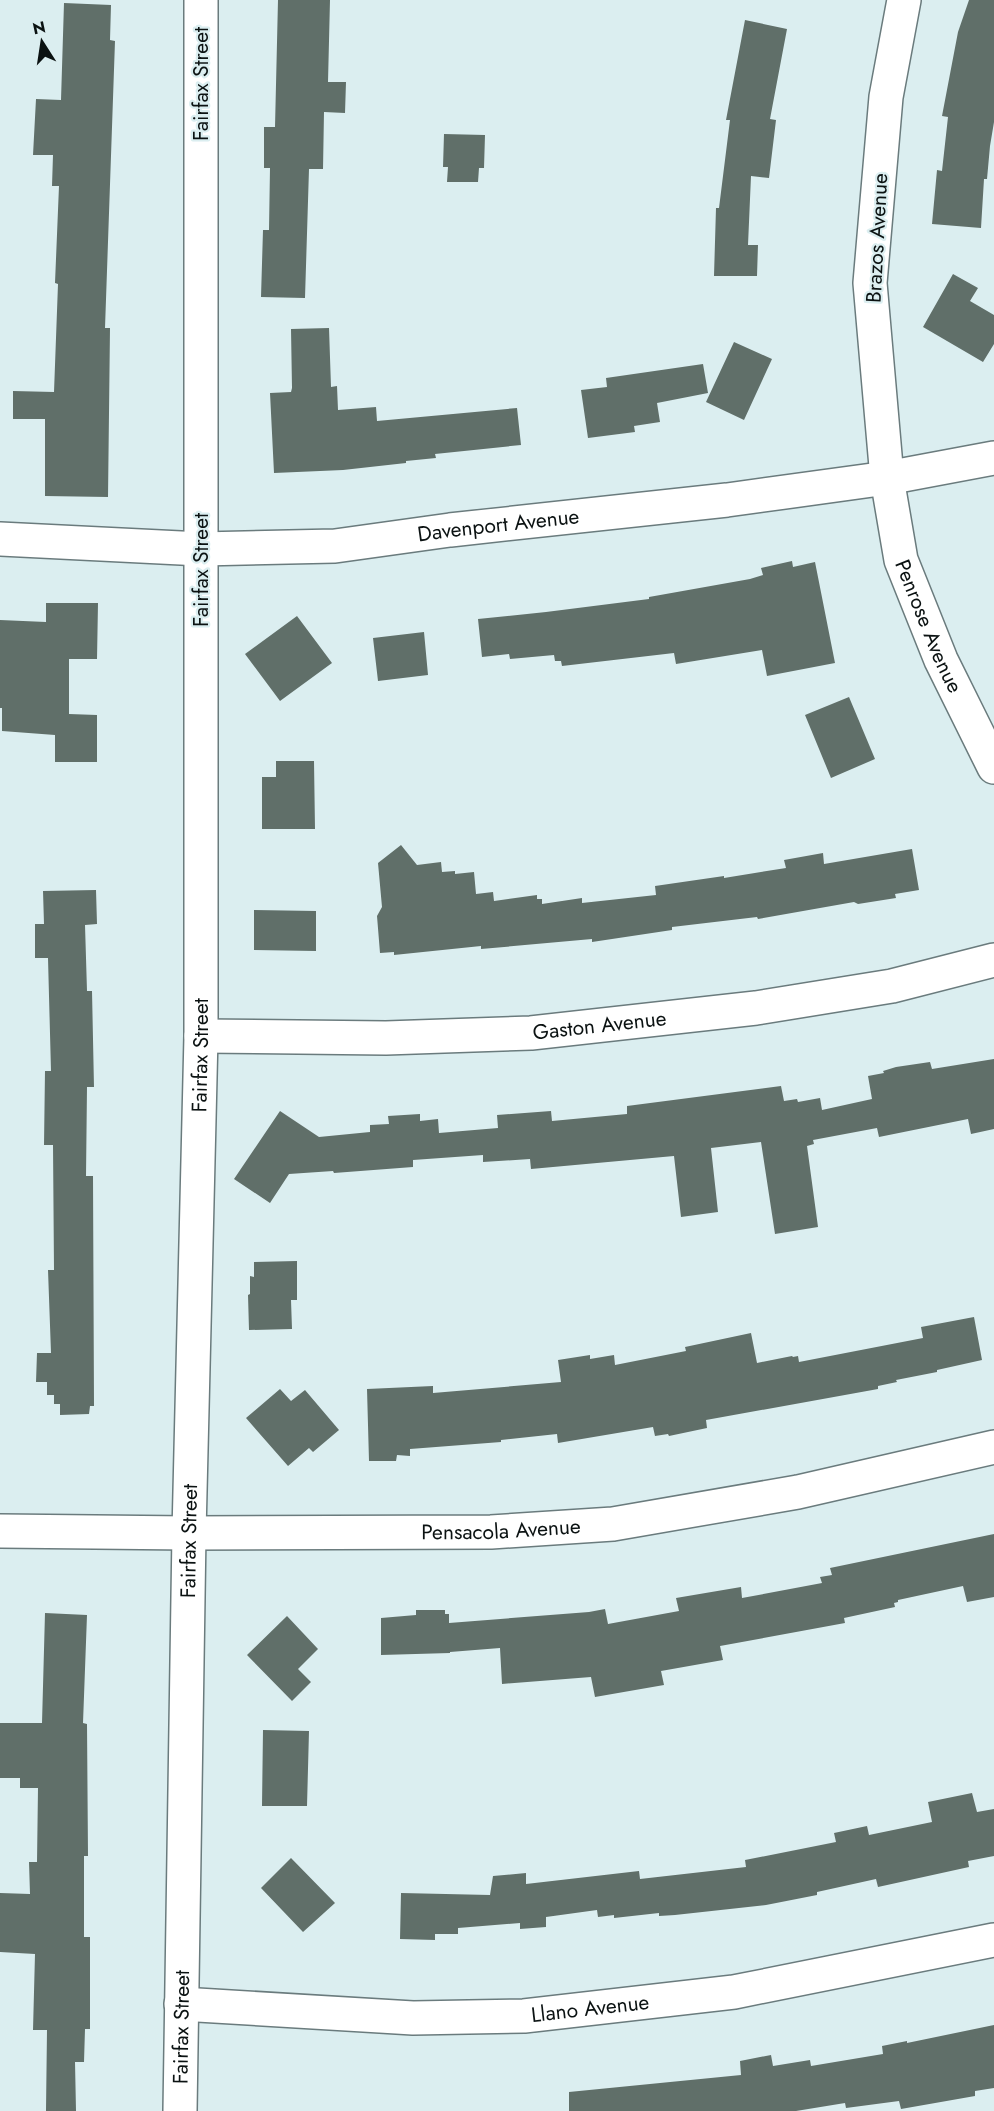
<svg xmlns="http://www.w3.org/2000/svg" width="994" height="2111" viewBox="0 0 994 2111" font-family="Jost,sans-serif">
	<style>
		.building { fill: #606f69 }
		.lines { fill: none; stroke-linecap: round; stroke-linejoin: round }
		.minor-casing { stroke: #6a7b7d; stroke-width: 36 }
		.minor { stroke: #fff; stroke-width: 33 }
		.labels { text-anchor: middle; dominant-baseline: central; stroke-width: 4.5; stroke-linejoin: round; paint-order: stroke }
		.street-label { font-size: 21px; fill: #0b1212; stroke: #dbeef0 }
	</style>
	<rect width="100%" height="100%" fill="#dbeef0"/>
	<!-- building -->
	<path class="building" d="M278 0H330L328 82H346L345 113 324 112 323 169H309L305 298 261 297 263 230H269L270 168H264V127H275Z
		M969 0H994V122L990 146 987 179H984L981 228 932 224 937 170 942 171 948 117 942 116 958 32Z
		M64 3 111 5 110 40 115 41 105 328H110L108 497 45 496V419H13V391L54 392 58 284 55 283 59 186H52L53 155H33L36 99 61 100Z
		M745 20 787 29 770 119 776 120 769 178 751 176 748 245H758L757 276H714L716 208H719L730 120H726Z
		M444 134 485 135 484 168H479L478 182H447L448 167H443Z
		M953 274 978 288 970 301 994 315V344L983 362 923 327Z
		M329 328 331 387 337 386 338 410 376 407 377 421 517 408 521 445 435 454 436 458 406 461V463L343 470 274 473 270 393 291 392 292 388 291 329Z
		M734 342 772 359 744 420 706 402Z
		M703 364 708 393 657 403 660 422 634 426 635 432 588 438 581 390 607 387 606 378Z
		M792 561 793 567 815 562 835 663 767 676 762 650 676 664 674 653 562 666 561 661H555L554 655 510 659 509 654 482 657 478 619 546 612 649 599V597L750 579 763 575 761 568Z
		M46 603H98L97 659H69V714L97 715V762H55V735L2 731V708H0V620L46 622Z
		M297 616 332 663 280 701 245 654Z
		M424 632 428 675 378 681 373 638Z
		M849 697 875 759 831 778 805 715Z
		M276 761H314L315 829H262V777H276Z
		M401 845 417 865 441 862 442 872 455 871V874L474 872 476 894 493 892 494 901 537 895V899H542V904L582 898V903L656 895 655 886 724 876V878L786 868 784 860 823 853 824 864 912 849 919 890 895 894 896 898 858 904 854 902 758 919 757 917 672 927V930L592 942V939L481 949V946L394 955V952L380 953 377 916 382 907 378 863Z
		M96 890 97 924 85 925 87 991H92L94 1087H87L86 1176H93L94 1406H90L89 1414 60 1415V1404H54V1395H47V1382H36L37 1353H51L48 1270H54L53 1145H44L45 1071H51L48 958H35V924H44L43 891Z
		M254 910 316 911V951L254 950Z
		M994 1059V1129L971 1134 968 1119 879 1137 877 1128 813 1140 814 1144 807 1146 818 1227 775 1234 761 1142 711 1148 718 1212 681 1217 674 1156 531 1169 530 1159 483 1162V1155L413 1160V1167L334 1173 333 1171 289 1174 270 1203 234 1179 280 1111 319 1137 370 1132V1125L389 1124 388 1116 420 1114V1121L438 1119 439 1133 498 1128 497 1115 551 1111 552 1121 627 1114V1106L781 1086 784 1101 797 1099 798 1102 820 1098 822 1110 872 1099 868 1076 884 1073 883 1071 896 1067 930 1062 932 1069Z
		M297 1261V1300H291L292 1329 249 1330 248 1295 250 1294V1276L254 1277V1262Z
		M974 1317 982 1360 937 1370V1372L896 1380 897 1382 878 1386V1389L706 1420 707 1428 669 1436 668 1434 655 1436 653 1427 558 1443 557 1434 501 1440V1442L410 1449V1456L397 1455 396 1461H369L367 1389 433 1386V1393L561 1382 558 1360 590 1355V1359L614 1355 615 1365 686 1351 685 1347 751 1333 757 1363 792 1356 793 1357 798 1356 799 1362 923 1338 921 1327Z
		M280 1389 291 1401 305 1390 339 1430 313 1452 309 1448 288 1466 246 1418Z
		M994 1534V1597L967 1602 963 1586 898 1600V1602L894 1603 895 1607 844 1618 845 1623 720 1646 723 1660 661 1671 664 1685 595 1697 591 1677 502 1684 500 1648 450 1652V1653L381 1655V1618L416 1615V1610H445V1614H449V1623L589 1612 605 1609 608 1624 679 1611 676 1598 741 1587 742 1598 822 1583 820 1577 832 1575 830 1568Z
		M45 1613 87 1615 83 1723 87 1724 88 1856H84V1937H90V2029H85L84 2062H75L76 2111H46L47 2030H33L35 1954 0 1952V1893L30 1894 29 1862H37L38 1788H20V1778H0V1723H42Z
		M287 1616 318 1649 298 1669 311 1682 292 1701 247 1655Z
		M263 1730 309 1731 307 1806H262Z
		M972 1793 977 1812 994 1809V1856L968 1861 969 1867 878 1887 876 1879 817 1892V1895L766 1905 675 1915 659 1916V1913L614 1918V1915L598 1917 597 1910 546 1917V1927L520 1929V1923L458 1928V1934H435V1940L400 1939 401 1893 490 1895 493 1876 526 1873V1884L639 1871 640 1879 746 1867 745 1860 836 1842 834 1833 867 1826 869 1835 932 1822 928 1802Z
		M291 1858 335 1903 303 1932 261 1888Z
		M994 2025V2088L975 2091V2096L901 2109 899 2101 846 2108 845 2103 796 2111H569V2092L741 2075 740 2061 771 2055 773 2066 810 2060 811 2066 883 2054 882 2046 907 2041V2043Z"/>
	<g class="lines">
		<defs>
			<g id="minor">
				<path id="s1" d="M904 0 886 97 870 283 887 478 901 560 941 660 994 767"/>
				<path id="s2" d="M0 539 201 549 335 546 450 530 727 500 887 478 994 458"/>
				<path id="s3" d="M201 1036 386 1038 531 1033 756 1008 892 986 994 960"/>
				<path id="s4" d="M0 1531 189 1533 491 1532 613 1524 798 1492 994 1447"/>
				<path id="s5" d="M181 2004 413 2018 524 2016 734 1992 994 1940"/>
				<path id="s6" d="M180 2111 189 1533 201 1036V0"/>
			</g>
		</defs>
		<!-- minor casing -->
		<use href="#minor" class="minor-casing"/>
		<!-- minor -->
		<use href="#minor" class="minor"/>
	</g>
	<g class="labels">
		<!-- street labels -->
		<g class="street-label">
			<text transform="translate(201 84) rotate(-90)">Fairfax Street</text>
			<text transform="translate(877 238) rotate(-87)">Brazos Avenue</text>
			<text stroke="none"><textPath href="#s2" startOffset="500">Davenport Avenue</textPath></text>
			<text transform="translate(201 570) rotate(-90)">Fairfax Street</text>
			<text stroke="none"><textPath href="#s1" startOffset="636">Penrose Avenue</textPath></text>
			<text stroke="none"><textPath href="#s3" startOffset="399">Gaston Avenue</textPath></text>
			<text stroke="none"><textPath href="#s6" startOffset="1056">Fairfax Street</textPath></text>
			<text stroke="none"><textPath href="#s4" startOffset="501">Pensacola Avenue</textPath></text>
			<text stroke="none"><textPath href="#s6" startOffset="570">Fairfax Street</textPath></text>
			<text stroke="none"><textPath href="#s5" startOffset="410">Llano Avenue</textPath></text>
			<text stroke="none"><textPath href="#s6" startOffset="84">Fairfax Street</textPath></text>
		</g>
	</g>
	<!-- north arrow -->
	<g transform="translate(42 42) rotate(348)" stroke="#dbeef0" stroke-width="4.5" paint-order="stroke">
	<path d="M0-4.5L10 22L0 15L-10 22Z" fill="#0b1212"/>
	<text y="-9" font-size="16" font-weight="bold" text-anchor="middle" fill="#0b1212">N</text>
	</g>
</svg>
